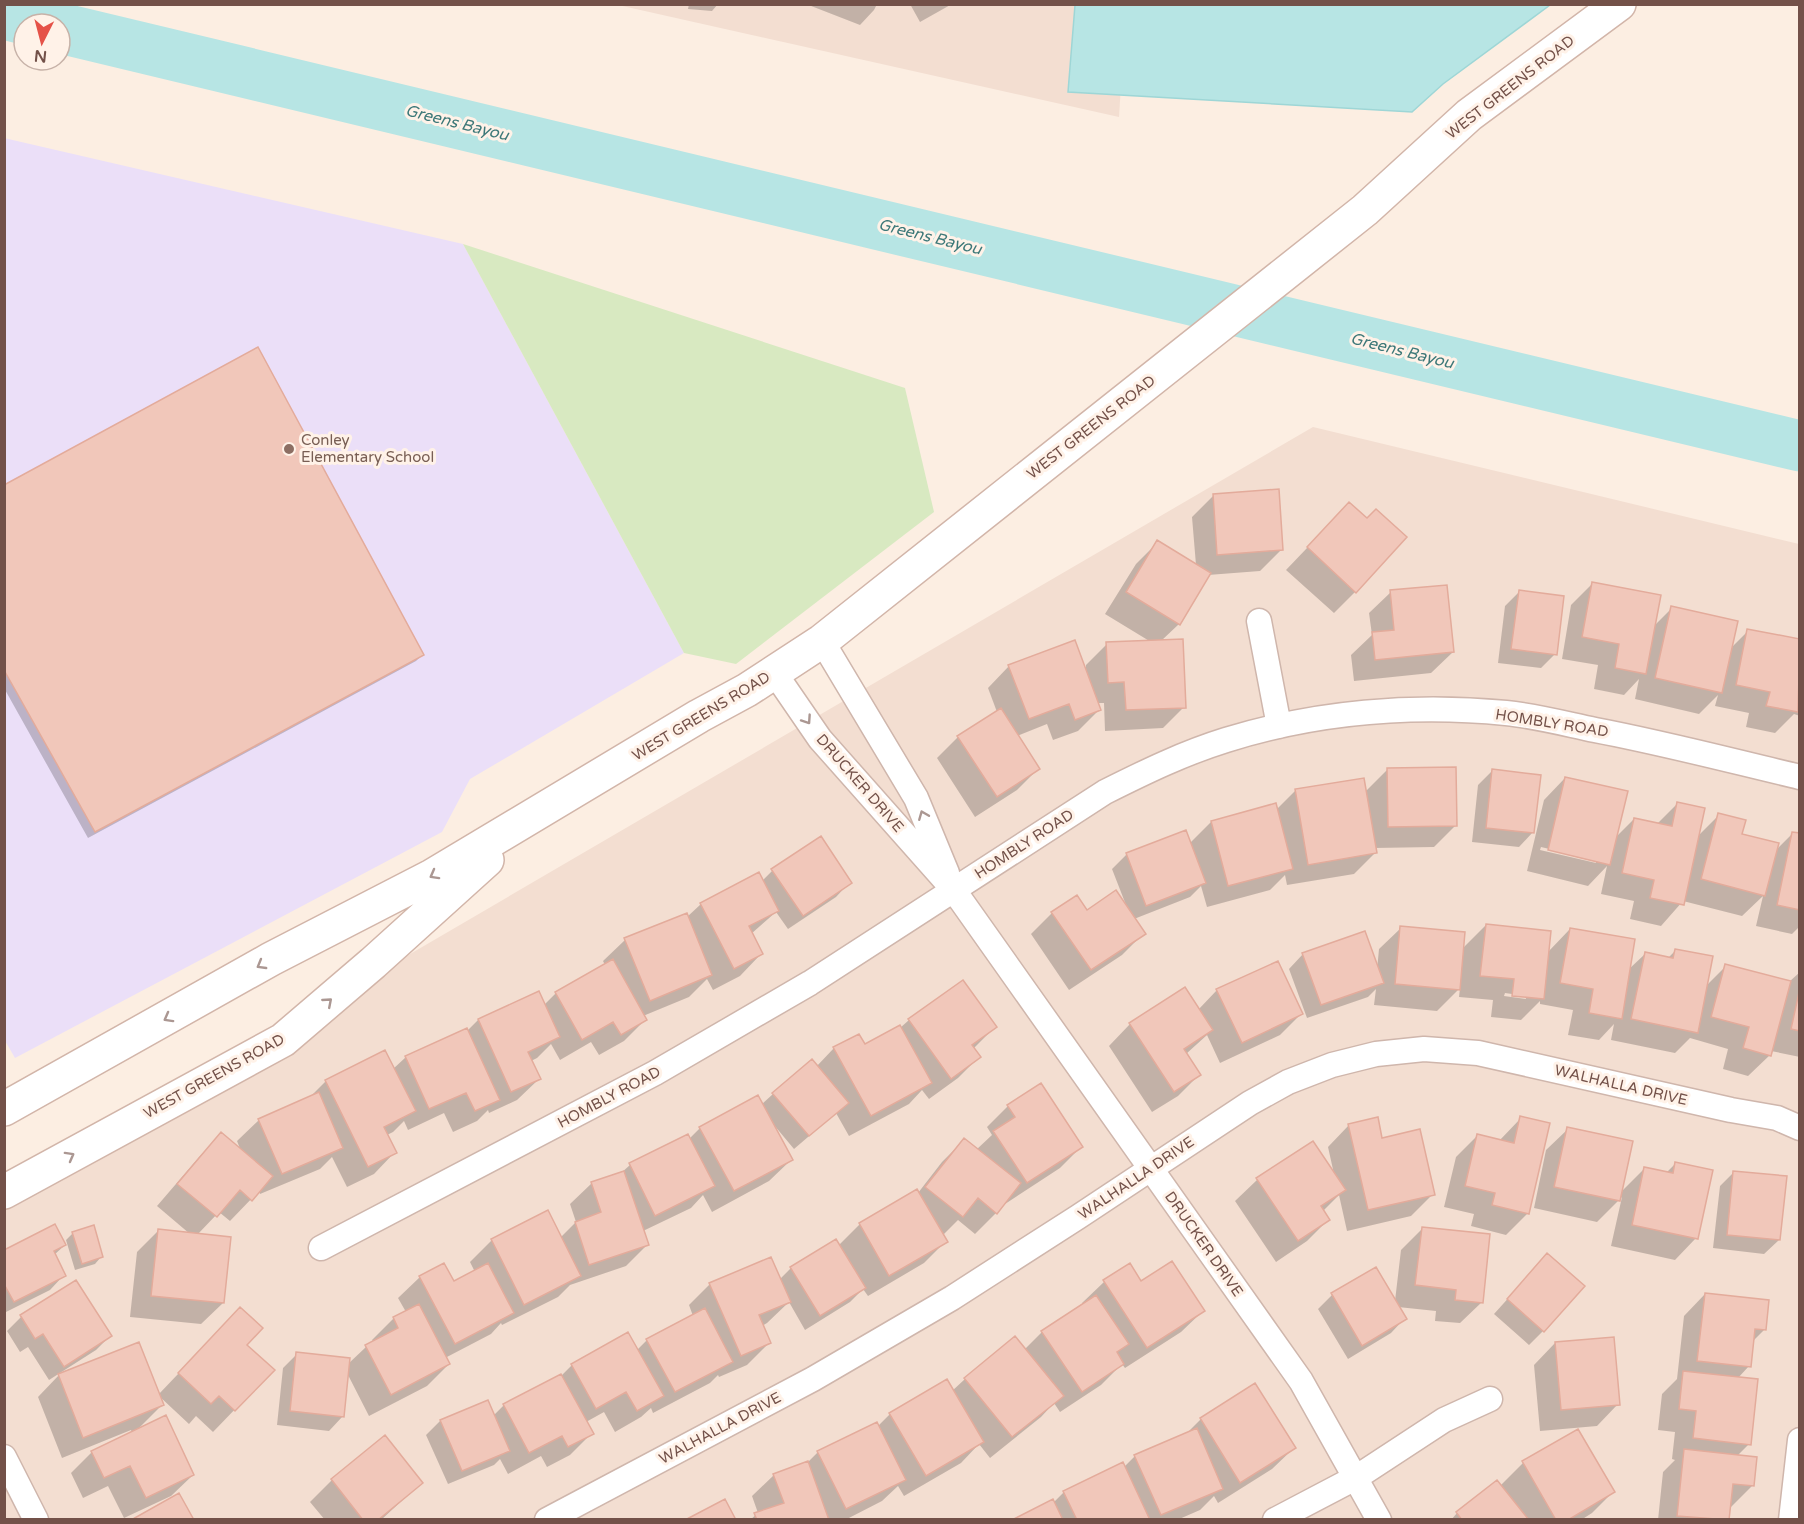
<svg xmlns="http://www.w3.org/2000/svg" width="1804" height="1524" viewBox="0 0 1804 1524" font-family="'Varela Round',sans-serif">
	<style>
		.residential { fill: #f3ded1 }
		.education { fill: #ebdff8 }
		.green { fill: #d8e9c1 }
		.water { fill: #b7e5e4; stroke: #9ed6d6; stroke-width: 1.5 }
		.shadow { fill: #0003; fill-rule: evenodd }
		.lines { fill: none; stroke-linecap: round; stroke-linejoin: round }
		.river { stroke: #b7e5e4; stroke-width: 51 }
		.building { fill: #f1c7ba; stroke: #e3ab9b; stroke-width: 1.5 }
		.street-casing { stroke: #cfb6ac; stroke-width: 27 }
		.secondary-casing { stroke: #d2b5a9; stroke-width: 36 }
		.street { stroke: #fff; stroke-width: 24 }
		.secondary { stroke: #fff; stroke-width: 33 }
		.oneway { stroke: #ab9792 }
		.education-dot { fill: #8d6e63; stroke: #fff2e8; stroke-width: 2 }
		.labels { text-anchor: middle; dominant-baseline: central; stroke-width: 6; stroke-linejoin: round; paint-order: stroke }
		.street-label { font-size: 15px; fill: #735149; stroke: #fff2e8 }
		.education-label { font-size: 15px; fill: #785e54; stroke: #fff2e8; text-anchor: start }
		.water-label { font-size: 16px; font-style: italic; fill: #3d7878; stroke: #fff2e8 }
	</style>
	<rect width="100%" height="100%" fill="#fceee2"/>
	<!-- residential -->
	<path class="residential" d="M618 5H1126L1119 117Z
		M1313 427 1799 544V1519H5L4 1191Z"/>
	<!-- education -->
	<path class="education" d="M4 138 463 244 684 653 470 779 442 832 15 1058 4 1039Z"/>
	<!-- green -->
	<path class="green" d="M463 244 905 388 934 512 736 664 684 653Z"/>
	<!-- water -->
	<path class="water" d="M1075 5V4L1550 5 1443 84 1412 112 1068 92Z"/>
	<!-- shadow -->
	<path class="shadow" d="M689 4H718L712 11 688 9Z
		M806 4H877L874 10 860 25Z
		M910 4H952L920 22Z
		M4 487 422 655 416 661 88 838 4 688Z
		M1214 495 1281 550 1260 571 1208 575 1179 624 1161 641 1184 707 1163 728 1105 731 1104 703H1097L1099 710 1078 731 1053 740 1047 724 1017 736 1038 769 1017 790 975 817 937 758 958 737 997 712 988 688 1009 666 1086 672V665L1107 644 1151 642 1105 614 1136 564 1158 542 1196 565 1192 517Z
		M1349 504 1355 592 1334 613 1286 570Z
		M1593 583 1654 626 1672 608 1731 648 1748 631 1800 641V716L1794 714 1775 733 1746 727 1749 713 1715 706 1718 695 1699 714 1635 699 1639 679 1624 695 1594 689 1598 665 1562 659 1571 605Z
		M1391 592 1453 652 1431 673 1354 681 1351 655 1372 635 1369 613Z
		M1519 592 1555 654 1541 668 1498 663 1505 606Z
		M1388 769 1455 826 1434 847 1374 848 1375 853 1354 874 1287 885 1285 875 1270 890 1207 907 1201 886 1190 897 1134 919 1144 933 1122 955 1069 990 1031 934 1052 913 1086 912 1126 905 1112 869 1126 855 1185 832 1189 844 1211 822 1274 805 1276 810 1296 790 1365 792Z
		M1492 771 1533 832 1519 847 1472 842 1478 785Z
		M1565 778 1615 838 1634 819 1657 824 1677 804 1697 837 1719 815 1740 835 1775 851 1793 833 1800 835V926L1792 934 1756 926 1763 896 1742 916 1683 901 1661 926 1630 919 1634 901 1601 894 1607 866 1588 886 1527 871 1544 800ZM1541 847 1596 860V863L1540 850Z
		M772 871 850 882 836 897 788 929 776 912 751 934 761 954 740 976 713 990 707 979 689 997 643 1016 645 1020 624 1041 599 1055 591 1042 560 1060 551 1044 537 1058 531 1061 539 1079 517 1100 489 1113 488 1110 477 1121 453 1132 444 1113 408 1130 404 1121 393 1132 387 1135 395 1152 374 1174 347 1187 332 1157 320 1169 260 1194 259 1191 230 1221 219 1212 197 1235 223 1303 201 1324 130 1317 137 1252 158 1231 190 1234 157 1206 200 1156 221 1134 241 1151 237 1141 259 1120 309 1098 326 1081 393 1069 406 1057 467 1031 478 1020 539 993 544 1005 556 993 605 965 603 961 625 940 687 917 701 904 762 881Z
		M1486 925 1548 952 1570 929 1628 970 1645 954 1668 958 1675 951 1706 986 1726 966 1789 982 1800 972V1057L1771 1051 1770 1055 1748 1076 1723 1069 1728 1049 1690 1038 1675 1053 1611 1040 1614 1024 1599 1040 1568 1035 1573 1010 1540 1004V1001L1521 1020 1491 1017 1493 1000 1459 997 1460 988 1437 1011 1374 1005 1376 989 1368 997 1307 1018 1289 969 1303 954 1377 970 1379 949 1401 928 1462 949ZM1505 993 1526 996V999L1504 996Z
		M962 982 995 1027 973 1049 979 1057 958 1078 929 1099 922 1090 909 1104 849 1136 836 1113 794 1149 774 1125 791 1160 769 1181 712 1212 703 1195 691 1208 643 1231 648 1244 626 1266 570 1285 558 1297 502 1325 501 1323 491 1334 445 1358 449 1364 427 1386 369 1416 347 1373 343 1416 329 1431 277 1425 283 1368 297 1354 348 1364 366 1347 374 1343 372 1340 394 1318 406 1312 398 1298 420 1277 453 1283 475 1272 470 1262 492 1240 560 1238 576 1222 570 1204 592 1183 621 1173 630 1165 688 1136 689 1139 700 1128 761 1105 773 1094 816 1067 834 1048 864 1046 900 1028 909 1020Z
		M1217 990 1301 1014 1280 1035 1220 1063 1207 1035 1186 1054 1199 1075 1178 1096 1152 1112 1109 1046 1130 1024 1198 1010Z
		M1008 1106 1081 1147 1060 1168 1005 1204 975 1234 958 1220 942 1236 946 1241 924 1263 868 1296 863 1289 850 1302 805 1330 789 1302 767 1323 762 1326 769 1343 747 1365 719 1377 718 1375 710 1383 653 1413 651 1408 641 1417 615 1432 604 1412 586 1422 592 1433 570 1455 547 1467 541 1456 508 1474 500 1459 494 1465 448 1484 426 1435 440 1421 487 1402 493 1416 504 1405 562 1375 572 1365 628 1334 637 1350 647 1340 693 1316 689 1305 710 1284 779 1280 791 1268 836 1241 838 1246 860 1224 916 1191 918 1193 942 1162 964 1140 976 1150 992 1135 987 1127Z
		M1521 1118 1528 1213 1506 1235 1471 1226 1474 1214 1444 1207 1456 1157 1477 1136 1499 1141Z
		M1349 1125 1381 1140 1433 1194 1411 1216 1347 1231 1339 1195 1323 1211 1328 1220 1307 1241 1276 1262 1235 1201 1257 1180 1313 1143 1334 1174 1328 1147Z
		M1568 1129 1620 1193 1645 1168 1666 1173 1676 1163 1696 1238 1675 1260 1611 1246 1622 1197 1597 1222 1534 1208 1546 1150Z
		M1734 1172 1779 1240 1764 1254 1713 1248 1720 1186Z
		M1422 1229 1482 1302 1460 1323 1435 1321 1436 1311 1398 1307 1405 1318 1391 1333 1348 1359 1318 1309 1332 1295 1376 1269 1395 1301 1401 1250Z
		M73 1233 101 1257 95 1264 75 1270 66 1240Z
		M65 1245 54 1255 64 1275 50 1290 4 1313V1251Z
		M1547 1255 1543 1331 1529 1345 1494 1314Z
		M1129 1265 1141 1283 1203 1311 1181 1332 1125 1368 1122 1364 1101 1385 1060 1412 1054 1403 1041 1417 990 1458 979 1444 961 1463 904 1496 898 1486 882 1501 845 1520H750L758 1513 752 1496 774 1475 807 1463 818 1452 877 1427 890 1414 952 1391 965 1379 1024 1350 1042 1332 1083 1305 1082 1303 1104 1282Z
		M76 1282 111 1335 96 1350 49 1380 28 1347 20 1352 7 1331 21 1317Z
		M1705 1294 1764 1330 1752 1342 1749 1366 1738 1378 1749 1444 1737 1456 1753 1485 1731 1507H1729L1728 1520H1658L1663 1472 1675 1460 1672 1459 1675 1432 1658 1430 1662 1394 1677 1379 1684 1316Z
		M219 1331 245 1345 273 1370 213 1432 196 1416 189 1424 159 1396 162 1405 138 1429 193 1475 171 1496 124 1518 108 1486 83 1498 71 1473 92 1452 132 1433 131 1430 62 1458 38 1397 59 1375 158 1395Z
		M1555 1343 1618 1404 1597 1426 1540 1431 1534 1365Z
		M1255 1385 1294 1448 1272 1469 1218 1503 1214 1496 1200 1510 1177 1520H1015L1053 1503 1064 1492 1123 1468 1135 1456 1185 1435 1201 1419Z
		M384 1437 421 1483 381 1520H325L310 1502 332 1480Z
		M1523 1463 1613 1492 1592 1513 1581 1520H1451L1457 1513 1500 1486Z"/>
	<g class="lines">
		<!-- river -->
		<path class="river" d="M4 14 44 24
			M60 28 1800 446"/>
	</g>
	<!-- building -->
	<path class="building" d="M258 347 424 655 95 832 4 670V485Z
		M1279 489 1283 550 1217 555 1213 494Z
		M1349 502 1367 518 1376 509 1407 537 1356 593 1307 547Z
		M1157 540 1211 573 1180 625 1126 592Z
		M1592 582 1661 595 1646 674 1615 668 1619 644 1582 637Z
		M1447 585 1454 652 1375 660 1372 632 1394 630 1390 590Z
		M1519 590 1564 596 1557 655 1511 649Z
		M1671 606 1738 621 1722 693 1655 678Z
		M1747 629 1800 639 1798 712 1766 706 1770 692 1736 685Z
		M1183 639 1186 708 1126 710 1124 682 1108 683 1106 642Z
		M1075 640 1101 710 1075 720 1069 704 1029 719 1008 665Z
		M1001 708 1040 769 997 797 957 736Z
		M1456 767 1457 826 1388 827 1387 768Z
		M1492 769 1541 775 1534 833 1486 828Z
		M1565 777 1628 791 1610 865 1548 850Z
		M1364 778 1377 853 1308 865 1295 789Z
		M1677 802 1705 808 1684 905 1650 898 1654 880 1622 873 1634 818 1672 826Z
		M1276 803 1293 869 1228 886 1211 821Z
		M1718 813 1746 820 1742 834 1779 843 1765 896 1701 879Z
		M1186 830 1206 883 1146 906 1126 853Z
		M1792 832 1800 833V910L1777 905Z
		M821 836 852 883 803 916 771 869Z
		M759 872 779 911 749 926 763 954 734 969 700 903Z
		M1116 890 1146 934 1091 970 1051 912 1077 895 1087 910Z
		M687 913 712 975 650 1001 624 938Z
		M1486 924 1551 931 1544 999 1512 996 1514 979 1480 976Z
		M1400 926 1465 932 1460 990 1395 984Z
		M1570 928 1635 939 1622 1019 1589 1013 1593 989 1560 983Z
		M1365 931 1384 983 1321 1005 1302 953Z
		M1675 949 1713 956 1698 1033 1631 1019 1645 952 1673 958Z
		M613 959 647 1020 621 1035 613 1022 582 1040 555 992Z
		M1278 961 1303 1014 1242 1043 1216 989Z
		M1725 964 1791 981 1771 1056 1743 1048 1749 1027 1711 1017Z
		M963 980 997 1027 972 1045 981 1057 951 1079 908 1019Z
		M1185 987 1213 1030 1184 1049 1201 1075 1174 1092 1129 1023Z
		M1800 988V1031L1791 1029Z
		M539 991 560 1037 528 1052 541 1079 511 1092 478 1019Z
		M900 1025 932 1083 871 1116 833 1047 859 1034 865 1044Z
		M467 1028 500 1100 475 1111 466 1093 429 1109 405 1056Z
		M385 1050 416 1111 384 1127 397 1153 368 1167 325 1080Z
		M812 1059 849 1103 809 1136 772 1093Z
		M1041 1083 1083 1147 1027 1183 993 1131 1015 1117 1007 1105Z
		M319 1092 343 1148 282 1174 258 1119Z
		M758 1095 793 1160 734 1191 699 1127Z
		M1520 1116 1550 1123 1529 1214 1492 1205 1495 1193 1465 1186 1477 1134 1514 1143Z
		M1378 1117 1382 1138 1420 1129 1435 1195 1368 1210 1348 1124Z
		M1567 1127 1633 1141 1620 1201 1554 1187Z
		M221 1132 273 1176 252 1201 240 1190 217 1217 177 1184Z
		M688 1134 715 1186 655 1216 629 1163Z
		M964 1138 1021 1183 997 1214 978 1198 963 1217 925 1187Z
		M1313 1141 1346 1190 1321 1206 1330 1220 1298 1241 1256 1178Z
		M1675 1162 1713 1170 1698 1239 1632 1225 1644 1167 1673 1173Z
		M624 1171 649 1245 589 1265 575 1222 601 1212 591 1182Z
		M1733 1171 1787 1176 1780 1240 1727 1235Z
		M917 1189 948 1242 889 1276 859 1223Z
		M548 1210 581 1276 524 1305 491 1239Z
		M55 1224 66 1245 54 1251 66 1276 14 1302 4 1284V1250Z
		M94 1225 103 1257 82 1264 72 1232Z
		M1422 1227 1490 1234 1483 1303 1455 1300 1456 1290 1415 1285Z
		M158 1229 231 1237 224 1303 151 1296Z
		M836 1239 866 1288 820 1316 790 1267Z
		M1547 1253 1585 1286 1544 1332 1507 1299Z
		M771 1257 791 1302 759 1315 771 1343 741 1356 709 1283Z
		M1172 1261 1205 1311 1147 1348 1103 1280 1130 1263 1141 1281Z
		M444 1263 454 1281 488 1263 514 1313 455 1344 419 1276Z
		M1376 1267 1407 1319 1362 1346 1331 1293Z
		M76 1280 112 1336 64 1367 43 1334 35 1339 20 1315Z
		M1705 1293 1769 1300 1766 1330 1755 1329 1751 1367 1697 1361Z
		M1096 1295 1129 1344 1117 1352 1124 1364 1082 1392 1041 1331Z
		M419 1304 450 1364 391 1395 365 1345 398 1328 393 1317Z
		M240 1307 263 1328 247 1345 275 1370 235 1411 219 1396 211 1404 178 1373Z
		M705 1308 733 1362 675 1392 646 1339Z
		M628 1332 664 1396 637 1411 626 1392 596 1409 571 1364Z
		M1015 1336 1064 1396 1012 1437 964 1378Z
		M1614 1337 1620 1405 1561 1410 1555 1342Z
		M139 1342 164 1405 83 1438 58 1374Z
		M296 1352 350 1358 344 1417 290 1411Z
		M1683 1371 1758 1379 1751 1445 1693 1438 1696 1411 1679 1409Z
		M561 1374 594 1434 568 1447 562 1436 529 1453 503 1404Z
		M947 1379 984 1442 926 1476 889 1413Z
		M1255 1383 1296 1448 1240 1483 1200 1418Z
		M488 1400 510 1451 462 1471 440 1420Z
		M166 1415 194 1475 146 1498 130 1466 104 1478 91 1451Z
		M877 1422 906 1480 846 1509 817 1451Z
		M1197 1428 1223 1489 1161 1515 1134 1455Z
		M1578 1429 1615 1492 1568 1520H1556L1522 1461Z
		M385 1435 423 1483 378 1520H363L331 1479Z
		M1684 1449 1757 1457 1754 1486 1733 1484 1729 1520 1677 1516Z
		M808 1461 829 1520H757L754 1513 784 1503 773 1474Z
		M1123 1462 1150 1520H1077L1063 1491Z
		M1497 1480 1529 1520H1462L1456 1512Z
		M179 1493 194 1520H131Z
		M725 1499 736 1520H685Z
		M1053 1499 1063 1520H1012Z"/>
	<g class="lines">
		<defs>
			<path id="street" d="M1259 621 1279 726
				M822 641 916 798 947 873
				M774 672 820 739 953 889 1301 1381 1379 1520
				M321 1248 655 1073 810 983 1105 792C1145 772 1184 753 1226 740 1316 712 1413 704 1506 713 1536 716 1566 724 1595 730 1664 743 1732 761 1800 777
				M4 1457 36 1520
				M547 1520 813 1379 952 1298 1078 1217 1250 1103 1288 1082 1332 1065 1376 1054 1424 1049 1478 1053 1731 1110 1777 1118 1800 1128
				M1275 1520 1357 1477 1444 1420 1490 1399
				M1791 1520 1800 1440"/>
			<path id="secondary" d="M4 1109 271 959 432 876 699 716 747 690 822 641 1365 210 1469 115 1619 4
				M4 1192 283 1040 373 963 487 860"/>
		</defs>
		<!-- street casing -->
		<use href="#street" class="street-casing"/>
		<!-- secondary casing -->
		<use href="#secondary" class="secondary-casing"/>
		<!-- street -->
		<use href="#street" class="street"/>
		<!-- secondary -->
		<use href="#secondary" class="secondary"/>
	</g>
	<!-- one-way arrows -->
	<defs><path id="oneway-chevron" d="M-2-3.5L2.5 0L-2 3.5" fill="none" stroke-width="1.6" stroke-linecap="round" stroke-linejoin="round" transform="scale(1.5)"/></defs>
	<g class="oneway">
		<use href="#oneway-chevron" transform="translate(807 720) rotate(56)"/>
		<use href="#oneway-chevron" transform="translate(923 815) rotate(-112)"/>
		<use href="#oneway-chevron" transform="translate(434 875) rotate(151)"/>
		<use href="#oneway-chevron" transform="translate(261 965) rotate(150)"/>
		<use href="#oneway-chevron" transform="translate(328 1002) rotate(-41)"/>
		<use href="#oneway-chevron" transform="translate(168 1018) rotate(151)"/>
		<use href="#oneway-chevron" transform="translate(70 1156) rotate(-29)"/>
	</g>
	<!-- markers -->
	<circle class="education-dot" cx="289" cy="449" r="6"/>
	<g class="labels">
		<!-- street labels -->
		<g class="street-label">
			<text transform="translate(1510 87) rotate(-38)">WEST GREENS ROAD</text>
			<text transform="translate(1091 427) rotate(-38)">WEST GREENS ROAD</text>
			<text transform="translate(701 716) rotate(-31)">WEST GREENS ROAD</text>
			<text transform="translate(1552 723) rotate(9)">HOMBLY ROAD</text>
			<text transform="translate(860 783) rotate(49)">DRUCKER DRIVE</text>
			<text transform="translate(1024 844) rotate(-33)">HOMBLY ROAD</text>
			<text transform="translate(214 1076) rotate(-29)">WEST GREENS ROAD</text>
			<text transform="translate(1621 1085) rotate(13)">WALHALLA DRIVE</text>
			<text transform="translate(609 1097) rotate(-28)">HOMBLY ROAD</text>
			<text transform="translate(1136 1178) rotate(-34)">WALHALLA DRIVE</text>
			<text transform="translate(1204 1244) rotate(55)">DRUCKER DRIVE</text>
			<text transform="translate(720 1428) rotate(-28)">WALHALLA DRIVE</text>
		</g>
		<!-- education labels -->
		<g class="education-label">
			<text x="301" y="440">Conley<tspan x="301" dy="17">Elementary School</tspan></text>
		</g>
		<!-- water labels -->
		<g class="water-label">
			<text transform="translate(457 123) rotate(14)">Greens Bayou</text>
			<text transform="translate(930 237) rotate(14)">Greens Bayou</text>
			<text transform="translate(1402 351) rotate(14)">Greens Bayou</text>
		</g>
	</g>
	<!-- border -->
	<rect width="1804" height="1524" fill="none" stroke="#735149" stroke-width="12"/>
	<!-- north arrow -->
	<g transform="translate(42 42) rotate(186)"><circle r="28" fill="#fff2e8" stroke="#c7b2a8" stroke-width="1.5"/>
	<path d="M0-4.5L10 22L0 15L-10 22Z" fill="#e55248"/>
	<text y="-9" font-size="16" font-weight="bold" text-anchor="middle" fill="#735149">N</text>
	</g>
</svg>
